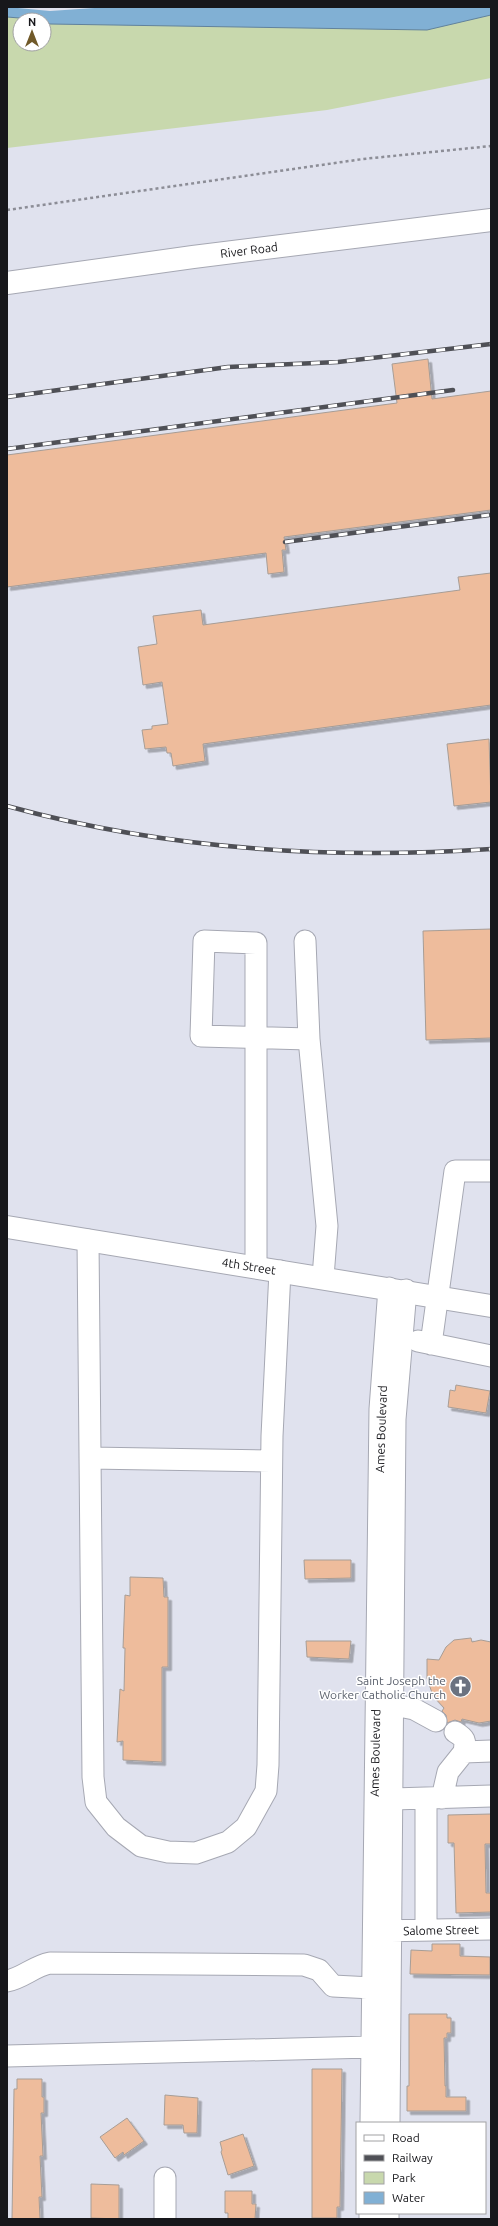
<svg xmlns="http://www.w3.org/2000/svg" width="498" height="2226" viewBox="0 0 498 2226" font-family="Ubuntu,sans-serif">
	<style>
		.green { fill: #c8d8ad; fill-rule: evenodd }
		.water { fill: #81b0d4; stroke: #61829c }
		.pier { fill: #e0e2ee }
		.building { fill: #eebc9c; stroke: #a79d96; filter: url(#shadow) }
		.lines { fill: none; stroke-linecap: round; stroke-linejoin: round }
		.minor-casing { stroke: #a6a8b3; stroke-width: 23 }
		.major-casing { stroke: #a6a8b3; stroke-width: 24 }
		.path { stroke: #8c8d96; stroke-width: 2.5; stroke-dasharray: 3 3; stroke-linecap: butt }
		.minor { stroke: #fff; stroke-width: 21 }
		.major { stroke: #fff; stroke-width: 22 }
		.rail-casing { stroke: #4f5056; stroke-width: 4.5 }
		.rail { stroke: #fff; stroke-width: 3; stroke-dasharray: 9; stroke-linecap: butt }
		.labels { text-anchor: middle; dominant-baseline: central; stroke-width: 3; stroke-linejoin: round; paint-order: stroke }
		.street-label { font-size: 12px; fill: #17171b; stroke: #fff }
		.worship-label { font-size: 12px; fill: #5b616d; stroke: #fff; text-anchor: end }
	</style>
	<defs>
		<filter id="shadow"><feDropShadow dx="3.5" dy="3.5" stdDeviation="0" flood-color="#0004"/></filter>
	</defs>
	<rect width="100%" height="100%" fill="#e0e2ee"/>
	<!-- green -->
	<path class="green" d="M7 7H491V78L327 110 7 148ZM20 20H44V44H20Z"/>
	<!-- water -->
	<path class="water" d="M7 7H491V15L427 30 50 24 44 23V20L7 17Z"/>
	<!-- pier -->
	<path class="pier" d="M7 7H109L50 11Z"/>
	<!-- building -->
	<path class="building" d="M428 359 432 399 491 391V510L284 537 286 550H282L284 572 268 574 266 553 7 587V455L397 403 392 364Z
		M491 573V705L203 744 205 761 173 766 171 753H167L166 747 145 749 142 730 152 729V726L168 724 162 682 143 685 138 647 157 644 153 616 201 610 203 625 460 590 458 577Z
		M489 739 491 802 454 806 447 744Z
		M491 929V1038L426 1040 423 931Z
		M456 1385 490 1391 486 1413 448 1407 450 1390 455 1391Z
		M304 1560H351V1578L305 1579Z
		M130 1577 163 1578 164 1597H168V1667H162V1762L123 1760V1741L117 1742 120 1689 124 1691 125 1648H123L125 1595 130 1596Z
		M471 1638 472 1642 481 1640 491 1642V1721L479 1723 462 1719 461 1722 455 1720 447 1723 446 1715 442 1711 444 1708 433 1696 427 1678V1659L439 1660 446 1647 454 1640Z
		M306 1641H351L349 1659 307 1657Z
		M491 1814V1844H485L486 1893H491V1912L456 1913 454 1843H448V1815Z
		M432 1944H460V1956L490 1957V1975L410 1974 411 1950 432 1951Z
		M409 2014H447V2018H451V2033H447V2038H444L445 2086H446V2097H466V2111H407V2086H409Z
		M312 2069H342L340 2207H337V2218H312Z
		M17 2079H42V2097H44V2113H41L43 2156H40L42 2197H39L40 2219H12L14 2089H17Z
		M165 2095 198 2098 197 2133H184L183 2125H164Z
		M127 2118 144 2141 124 2155 123 2152 115 2158 100 2137Z
		M243 2134 254 2166 228 2175 221 2152 222 2150 220 2142Z
		M91 2184 119 2185V2219L91 2218Z
		M225 2191H252V2204H256L255 2219H228V2213H225Z"/>
	<g class="lines">
		<defs>
			<path id="minor" d="M309 1039 327 1226 323 1277
				M88 1240 93 1777 96 1802 116 1827 141 1846 168 1852 196 1853 228 1842 246 1827 266 1791 268 1765 272 1436 280 1271
				M256 1267C256 1159 256 1051 256 943L204 941 201 1036 309 1039 305 941
				M418 1341 491 1356
				M431 1344 455 1171H491
				M90 1458 271 1461
				M394 1705 414 1709 436 1721
				M455 1732C465 1738 466 1740 464 1752
				M442 1798 448 1772 464 1752 491 1751
				M393 1799 491 1796
				M426 1799V1930
				M377 1931 491 1929
				M7 1981C23 1978 34 1966 50 1963L304 1965 319 1970 333 1986 372 1988
				M7 2056 371 2047
				M371 2123 380 1409 389 1288
				M389 2123 395 1419 406 1290
				M165 2219V2178
				M370 2219V2213
				M388 2219V2213"/>
			<path id="major" d="M7 283 193 257 491 220
				M7 1227 491 1306"/>
		</defs>
		<!-- minor casing -->
		<use href="#minor" class="minor-casing"/>
		<!-- major casing -->
		<use href="#major" class="major-casing"/>
		<!-- path -->
		<path class="path" d="M7 210 363 159 491 146"/>
		<!-- minor -->
		<use href="#minor" class="minor"/>
		<!-- major -->
		<use href="#major" class="major"/>
		<defs>
			<path id="rail" d="M7 397 228 367 338 362 491 344
				M7 449 453 390
				M285 542 489 515
				M7 806C164 849 329 860 491 849"/>
		</defs>
		<!-- rail casing -->
		<use href="#rail" class="rail-casing"/>
		<!-- rail -->
		<use href="#rail" class="rail"/>
	</g>
	<!-- icons -->
	<defs>
		<symbol id="church-disc" viewBox="-11 -11 22 22"><circle r="9.5" fill="#6b7280" stroke="#fff"/><path d="M-1.2-6h2.4v3.5h3.3v2.4h-3.3V6h-2.4V-.1h-3.3v-2.4h3.3Z" fill="#fff"/></symbol>
	</defs>
	<g fill-rule="evenodd">
		<use href="#church-disc" x="448" y="1674" width="25" height="25"/>
	</g>
	<g class="labels">
		<!-- street labels -->
		<g class="street-label">
			<text transform="translate(249 250) rotate(-7)">River Road</text>
			<text transform="translate(249 1266) rotate(9)">4th Street</text>
			<text transform="translate(381 1429) rotate(-88)">Ames Boulevard</text>
			<text transform="translate(375 1753) rotate(-89)">Ames Boulevard</text>
			<text transform="translate(441 1930) rotate(-1)">Salome Street</text>
		</g>
		<!-- worship labels -->
		<g class="worship-label">
			<text x="446" y="1680">Saint Joseph the<tspan x="446" dy="14">Worker Catholic Church</tspan></text>
		</g>
	</g>
	<!-- border -->
	<rect width="498" height="2226" fill="none" stroke="#17171b" stroke-width="16"/>
	<!-- legend -->
	<rect x="356" y="2122" width="130" height="92" fill="#ffffff" stroke="#a2a2a4"/>
	<rect x="364" y="2135" width="20" height="6" fill="#ffffff" stroke="#a2a2a4"/>
	<text x="392" y="2142" font-size="12" fill="#17171b">Road</text>
	<rect x="364" y="2155" width="20" height="6" fill="#4f5056" stroke="#a2a2a4"/>
	<text x="392" y="2162" font-size="12" fill="#17171b">Railway</text>
	<rect x="364" y="2172" width="20" height="12" fill="#c8d8ad" stroke="#a2a2a4"/>
	<text x="392" y="2182" font-size="12" fill="#17171b">Park</text>
	<rect x="364" y="2192" width="20" height="12" fill="#81b0d4" stroke="#a2a2a4"/>
	<text x="392" y="2202" font-size="12" fill="#17171b">Water</text>
	<!-- north arrow -->
	<g transform="translate(32 32)"><circle r="19" fill="#ffffff" stroke="#a2a2a4"/>
	<path d="M0-3L7 15L0 10L-7 15Z" fill="#705929"/>
	<text y="-6" font-size="11" font-weight="bold" text-anchor="middle" fill="#17171b">N</text>
	</g>
</svg>
